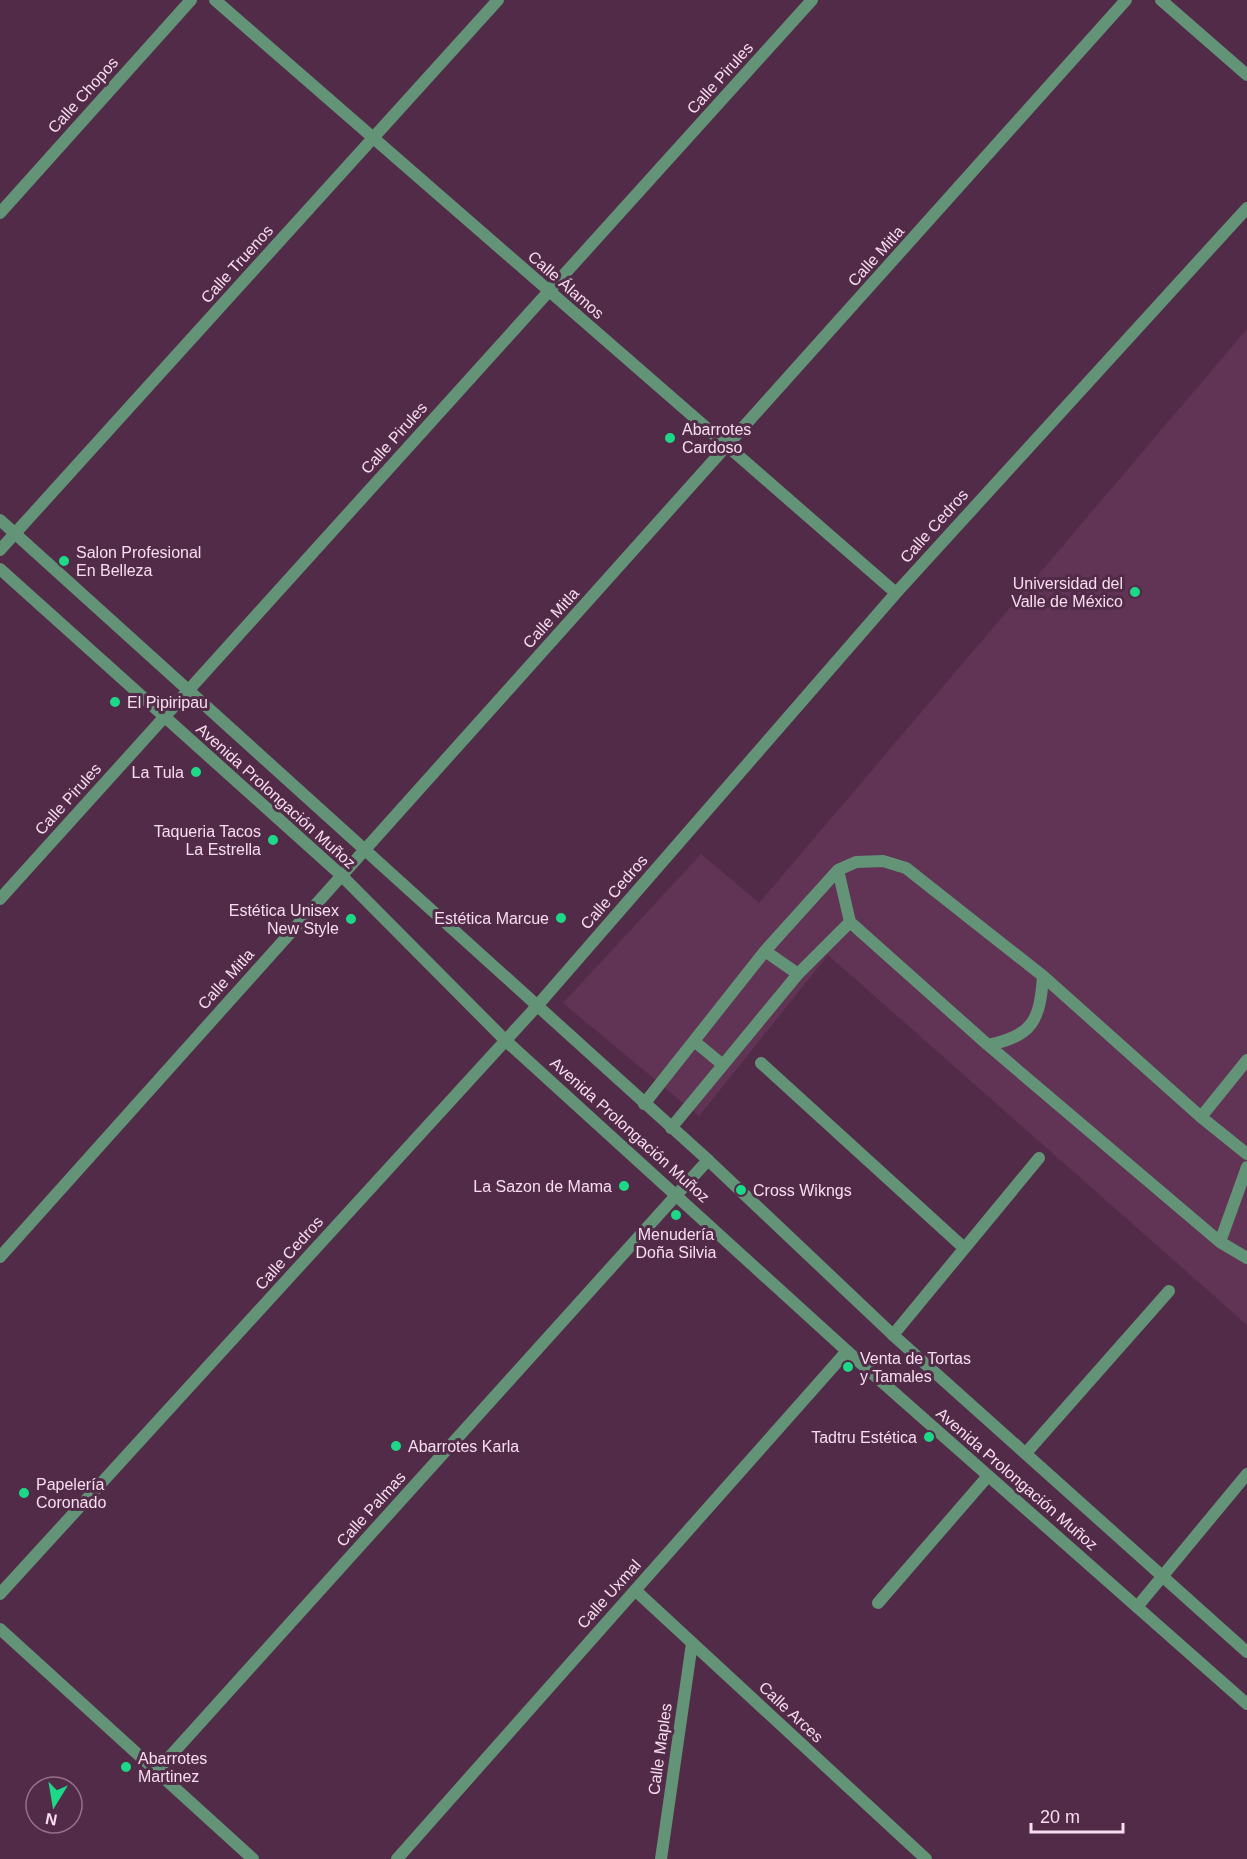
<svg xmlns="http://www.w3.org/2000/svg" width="1247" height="1859" viewBox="0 0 1247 1859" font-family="Arial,sans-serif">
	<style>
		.built { fill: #613355 }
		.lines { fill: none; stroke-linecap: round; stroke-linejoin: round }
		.service { stroke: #639477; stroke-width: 12 }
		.minor { stroke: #639477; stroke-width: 12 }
		.tertiary { stroke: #639477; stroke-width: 12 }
		.poi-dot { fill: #1cd988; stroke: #522b48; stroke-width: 2 }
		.labels { text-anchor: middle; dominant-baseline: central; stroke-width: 6; stroke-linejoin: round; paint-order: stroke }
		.street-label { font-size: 16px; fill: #f7ddef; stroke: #522b48 }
		.poi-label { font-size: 16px; fill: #f7ddef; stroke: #522b48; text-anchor: start }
	</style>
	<rect width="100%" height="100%" fill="#522b48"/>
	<!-- built -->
	<path class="built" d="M1247 329V1325L828 955 699 1116 563 1003 701 854 759 903Z"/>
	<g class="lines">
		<!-- service -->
		<path class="service" d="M838 870 850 922
			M765 951 798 974
			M694 1041 723 1065
			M988 1045C1033 1036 1040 1020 1043 976
			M644 1104 765 951 838 870 856 862 883 861 906 868 1043 976 1201 1117 1247 1154
			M1201 1117 1247 1060
			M671 1128 798 974 850 922 988 1045 1220 1242 1247 1258
			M1220 1242 1247 1167"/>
		<!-- minor -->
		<path class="minor" d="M215 0 896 593
			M1161 0 1247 75
			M0 213 191 0
			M0 550 498 0
			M0 899 812 0
			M761 1063 963 1247
			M0 1257 1126 0
			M893 1335 1039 1158
			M1026 1453 1169 1291
			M635 1590 926 1859
			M0 1594 537 1006 896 593 1247 208
			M878 1603 988 1476
			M1137 1607 1247 1474
			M0 1629 253 1859
			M155 1773 708 1160
			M397 1859 847 1351
			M661 1859 692 1643"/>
		<!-- tertiary -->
		<path class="tertiary" d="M0 520 708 1160 893 1335 1247 1652
			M0 569 341 875 505 1040 847 1351 1247 1704"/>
	</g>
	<!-- markers -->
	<g class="poi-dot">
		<circle cx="670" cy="438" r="6"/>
		<circle cx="64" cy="561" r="6"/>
		<circle cx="1135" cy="592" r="6"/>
		<circle cx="115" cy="702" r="6"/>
		<circle cx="196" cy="772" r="6"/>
		<circle cx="273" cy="840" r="6"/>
		<circle cx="561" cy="918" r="6"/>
		<circle cx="351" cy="919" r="6"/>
		<circle cx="624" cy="1186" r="6"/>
		<circle cx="741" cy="1190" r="6"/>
		<circle cx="676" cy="1215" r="6"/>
		<circle cx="848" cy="1367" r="6"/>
		<circle cx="929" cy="1437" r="6"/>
		<circle cx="396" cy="1446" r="6"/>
		<circle cx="24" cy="1493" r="6"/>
		<circle cx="126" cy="1767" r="6"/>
	</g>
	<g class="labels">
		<!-- street labels -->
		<g class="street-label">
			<text transform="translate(720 78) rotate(-48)">Calle Pirules</text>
			<text transform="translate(83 95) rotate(-48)">Calle Chopos</text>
			<text transform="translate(876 256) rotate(-48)">Calle Mitla</text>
			<text transform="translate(237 264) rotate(-48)">Calle Truenos</text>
			<text transform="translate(566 285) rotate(41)">Calle Álamos</text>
			<text transform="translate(394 438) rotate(-48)">Calle Pirules</text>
			<text transform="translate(934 526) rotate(-48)">Calle Cedros</text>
			<text transform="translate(551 618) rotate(-48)">Calle Mitla</text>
			<text transform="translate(276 796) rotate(42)">Avenida Prolongación Muñoz</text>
			<text transform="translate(68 799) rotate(-48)">Calle Pirules</text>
			<text transform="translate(614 892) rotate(-49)">Calle Cedros</text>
			<text transform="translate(226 979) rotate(-48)">Calle Mitla</text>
			<text transform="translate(630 1130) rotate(42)">Avenida Prolongación Muñoz</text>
			<text transform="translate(289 1253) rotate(-48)">Calle Cedros</text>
			<text transform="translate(1017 1479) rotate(41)">Avenida Prolongación Muñoz</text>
			<text transform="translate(371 1509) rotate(-48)">Calle Palmas</text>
			<text transform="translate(609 1594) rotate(-48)">Calle Uxmal</text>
			<text transform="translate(791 1712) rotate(43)">Calle Arces</text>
			<text transform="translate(660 1749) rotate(-82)">Calle Maples</text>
		</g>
		<!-- poi labels -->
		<g class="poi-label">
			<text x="682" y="429">Abarrotes<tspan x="682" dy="18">Cardoso</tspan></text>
			<text x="76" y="552">Salon Profesional<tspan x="76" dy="18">En Belleza</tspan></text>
			<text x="1123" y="583" text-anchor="end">Universidad del<tspan x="1123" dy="18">Valle de México</tspan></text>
			<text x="127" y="702">El Pipiripau</text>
			<text x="184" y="772" text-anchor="end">La Tula</text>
			<text x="261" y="831" text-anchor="end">Taqueria Tacos<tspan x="261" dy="18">La Estrella</tspan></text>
			<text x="339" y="910" text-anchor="end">Estética Unisex<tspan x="339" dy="18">New Style</tspan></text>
			<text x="549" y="918" text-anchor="end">Estética Marcue</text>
			<text x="612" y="1186" text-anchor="end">La Sazon de Mama</text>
			<text x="753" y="1190">Cross Wikngs</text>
			<text x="676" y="1234" text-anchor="middle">Menudería<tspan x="676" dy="18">Doña Silvia</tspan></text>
			<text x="860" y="1358">Venta de Tortas<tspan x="860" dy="18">y Tamales</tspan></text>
			<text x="917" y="1437" text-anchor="end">Tadtru Estética</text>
			<text x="408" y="1446">Abarrotes Karla</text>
			<text x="36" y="1484">Papelería<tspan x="36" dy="18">Coronado</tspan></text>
			<text x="138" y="1758">Abarrotes<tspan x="138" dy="18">Martinez</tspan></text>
		</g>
	</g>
	<!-- north arrow -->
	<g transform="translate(54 1805) rotate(191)"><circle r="28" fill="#522b48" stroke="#94728b" stroke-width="1.5"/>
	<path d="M0-4.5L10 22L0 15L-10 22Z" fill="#1cd988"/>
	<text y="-9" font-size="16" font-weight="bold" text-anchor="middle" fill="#f7ddef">N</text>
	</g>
	<!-- scale -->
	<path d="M1031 1823v9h92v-9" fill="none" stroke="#f7ddef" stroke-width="3"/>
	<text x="1040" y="1823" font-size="18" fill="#f7ddef" stroke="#522b48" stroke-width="4.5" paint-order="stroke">20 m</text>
</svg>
